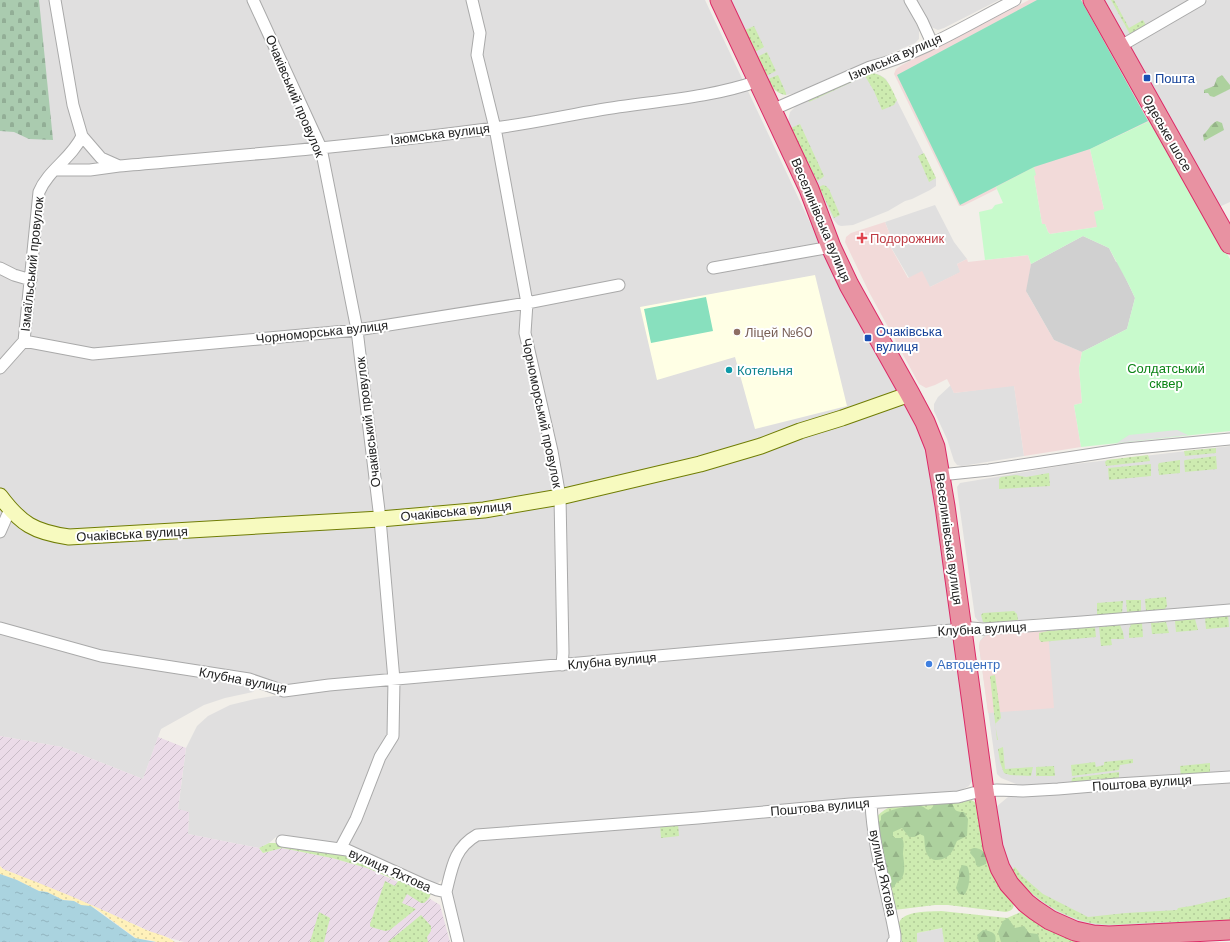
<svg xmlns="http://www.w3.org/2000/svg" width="1230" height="942" viewBox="0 0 1230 942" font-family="'DM Sans',sans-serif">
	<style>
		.residential { fill: #e0dfdf }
		.commercial { fill: #f2dad9 }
		.industrial { fill: url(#industrial-furrows) }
		.education { fill: #ffffe5 }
		.religious { fill: #d0d0d0 }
		.grass { fill: url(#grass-dots) }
		.forest { fill: url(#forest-firs) }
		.sand { fill: url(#sand-dots) }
		.cemetery { fill: url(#cemetery-stones) }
		.park { fill: #c8facc }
		.pitch { fill: #88e0be }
		.parking { fill: #e2e2e2 }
		.water { fill: url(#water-ripples) }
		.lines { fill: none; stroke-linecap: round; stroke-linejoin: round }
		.street-casing { stroke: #a9a9a9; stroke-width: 13 }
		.secondary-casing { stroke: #707d05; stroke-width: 17 }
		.highway-casing { stroke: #dc2a67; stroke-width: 21 }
		.street { stroke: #fff; stroke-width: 11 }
		.secondary { stroke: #f7fabf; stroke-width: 15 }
		.highway { stroke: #e892a2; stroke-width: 19 }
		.transit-dot { fill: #1a4fb4; stroke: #fff; stroke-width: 1.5 }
		.health-dot { fill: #e0444e; stroke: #fff; stroke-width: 1.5 }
		.education-dot { fill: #8d6e63; stroke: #fff; stroke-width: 1.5 }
		.culture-dot { fill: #0f9aa8; stroke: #fff; stroke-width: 1.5 }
		.shop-dot { fill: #3f7fe0; stroke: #fff; stroke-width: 1.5 }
		.labels { text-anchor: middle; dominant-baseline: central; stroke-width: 4; stroke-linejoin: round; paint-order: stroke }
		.street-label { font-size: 13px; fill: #222; stroke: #fff }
		.transit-label { font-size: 13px; fill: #164399; stroke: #fff; text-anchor: start }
		.health-label { font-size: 13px; fill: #be3a42; stroke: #fff; text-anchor: start }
		.education-label { font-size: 13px; fill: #785e54; stroke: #fff; text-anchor: start }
		.park-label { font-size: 13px; fill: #0c8416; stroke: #fff }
		.culture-label { font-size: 13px; fill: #0d838f; stroke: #fff; text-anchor: start }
		.shop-label { font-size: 13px; fill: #366cbe; stroke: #fff; text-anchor: start }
	</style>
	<defs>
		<pattern id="industrial-furrows" width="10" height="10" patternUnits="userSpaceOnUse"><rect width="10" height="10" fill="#ebdbe8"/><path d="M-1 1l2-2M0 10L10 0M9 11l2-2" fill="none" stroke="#c9bcc7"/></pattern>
		<pattern id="grass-dots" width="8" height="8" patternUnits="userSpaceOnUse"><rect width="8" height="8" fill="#cdebb0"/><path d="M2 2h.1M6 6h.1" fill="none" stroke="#b0c997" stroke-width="1.8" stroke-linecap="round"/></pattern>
		<pattern id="forest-firs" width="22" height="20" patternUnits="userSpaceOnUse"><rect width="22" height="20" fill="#add19e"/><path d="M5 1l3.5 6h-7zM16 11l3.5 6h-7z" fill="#95b388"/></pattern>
		<pattern id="sand-dots" width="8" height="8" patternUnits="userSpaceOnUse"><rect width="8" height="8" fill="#fff1ba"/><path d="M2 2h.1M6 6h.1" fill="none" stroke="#dacea0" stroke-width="1.8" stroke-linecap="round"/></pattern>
		<pattern id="cemetery-stones" width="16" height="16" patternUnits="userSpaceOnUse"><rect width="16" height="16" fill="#aacbaf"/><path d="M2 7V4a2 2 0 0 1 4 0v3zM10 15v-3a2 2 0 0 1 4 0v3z" fill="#92ae96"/></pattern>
		<pattern id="water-ripples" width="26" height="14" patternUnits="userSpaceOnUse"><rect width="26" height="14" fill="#aad3df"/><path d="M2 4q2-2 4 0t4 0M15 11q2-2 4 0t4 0" fill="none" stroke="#92b5bf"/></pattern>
	</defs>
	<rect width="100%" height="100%" fill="#f2efe9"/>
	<!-- residential -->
	<path class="residential" d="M0 0H705L847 301 915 418 923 437 934 480 952 623 950 625 284 686 263 680 253 692 225 698 204 705 161 729 143 779 62 747 0 736Z
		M731 0H906L919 30V39L915 43 797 93 786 95 781 94 773 89Z
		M914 0H999L944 28 938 30 929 26Z
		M1103 0H1192L1127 38 1124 37Z
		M1208 0H1230V202L1219 207 1129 52 1130 45Z
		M873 73 880 75 886 79 936 178V186L930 190 912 199 905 201 888 211 853 225 841 226 838 225 833 219 790 126 788 122 789 116 790 112 797 105 863 75Z
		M935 205 954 242 967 259 957 264 961 272 930 287 909 278 885 237 890 235 885 222Z
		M951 385 954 393 1014 385 1024 456 962 466 957 465 954 461 947 439 934 411V404L938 397Z
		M1230 446V604L1077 617 1043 618 987 623 979 622 975 617 958 496 957 487 960 483 1066 465Z
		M1230 615V773L1032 787 1016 784 1001 778 997 774 979 646 980 641 984 636 997 634 1163 622Z
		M950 632 955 635 973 773 972 781 969 786 959 791 474 831 464 837 456 846 450 859 445 876 442 880 438 883 422 881 333 845 276 837 269 843 259 848 188 834 189 812 178 810 186 748 197 726 208 716 230 705 255 699 286 694Z
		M1230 781V923L1108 930 1064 919 1024 891 1004 858 996 807 1008 797 1019 796Z
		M862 808 866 810 869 814 892 929 889 942H461L451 891 453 878 463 852 476 840Z
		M943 928 944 942H917V933Z"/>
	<!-- commercial -->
	<path class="commercial" d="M1029 0H1085L1152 120 1090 149 1104 209 1097 227 1050 234 1048 232 1045 224H1042L1034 176H1036L996 187 997 189 963 206H959L894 74 896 69 902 65Z
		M885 222 890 235 885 237 908 278 922 271 930 287 960 272 957 264 967 259 968 262 1028 255 1031 264 1027 293 1054 340 1082 352 1079 368 1082 403 1074 405 1081 447 1024 456 1014 386 954 393 947 379 935 385 926 388 919 384 869 292 845 242 846 237 851 233Z
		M1048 631 1054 708 988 713 979 646 980 641 987 635Z"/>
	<!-- industrial -->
	<path class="industrial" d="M0 736 62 747 143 779 158 737 186 748 178 809 189 812 188 834 259 848 263 853 282 848 332 858 367 868 430 897V899L440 905 450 942H184L156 934 109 913 3 869 0 866Z"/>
	<!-- education -->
	<path class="education" d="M815 275 847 406 755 429 735 357 657 380 640 307Z"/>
	<!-- religious -->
	<path class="religious" d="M1083 236 1109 248 1116 262H1118L1135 298 1127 329 1082 352 1054 340 1026 291 1031 264Z"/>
	<!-- grass -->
	<path class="grass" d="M1111 0H1114L1129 28 1143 20 1147 27 1131 36Z
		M754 26 764 47 755 52 745 30Z
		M767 52 776 71 766 76 757 57Z
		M868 73C887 73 890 86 897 100L894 105 882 110 874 91 865 76 809 102 808 100Z
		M778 75 786 93V95C776 93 773 89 768 79Z
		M800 124 824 176 822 178 817 181 791 128Z
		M924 153 936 178 929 182 918 156Z
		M823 185 826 186 829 189 840 215 834 218 819 187Z
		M1216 448V453L1185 456 1184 451Z
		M1148 455 1150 461 1106 466 1105 462 1107 460Z
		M1216 456 1217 469 1185 472 1184 461 1185 460Z
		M1180 460V473L1159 475 1158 465 1159 463Z
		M1151 464V476L1109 480 1108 468Z
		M1049 473 1050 486 999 489V479L1001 477 1016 475 1026 477Z
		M1166 597 1167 606 1165 609 1146 611 1145 599Z
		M1126 600H1141V611L1127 612Z
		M1123 601 1122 613 1097 615V603Z
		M1014 611 1017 614 1018 620 987 623 983 622 981 615 983 613Z
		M1228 615 1229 627 1206 629 1205 618Z
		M1195 619 1198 630 1176 632 1175 621Z
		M1166 622 1169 633 1152 634 1151 623Z
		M1142 623 1143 637 1129 638V628L1131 626 1130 624Z
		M1120 625 1123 632 1124 639H1111L1112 645 1101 646 1099 627Z
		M1095 627 1096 637 1041 642 1039 639V633L1048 631Z
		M995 675 1001 718 995 724 998 740H997L990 676Z
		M1003 747 1005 769 1033 767 1031 776 1010 775 1004 773 1000 762 998 749Z
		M1133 759V763L1120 765 1119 770 1072 776 1071 765 1095 762 1096 767 1104 765V762Z
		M1210 763V775L1181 777 1180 766Z
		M1054 766 1055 776H1036V767Z
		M1119 772V781L1071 785 1072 778Z
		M971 800 975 802 977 805 1013 902C1015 908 1012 911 1006 912L948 905H935L894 910 876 819C880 812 884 810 892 806Z
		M678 824 679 836 661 838 660 825Z
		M269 843H284L332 849 430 891C432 897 427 900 424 903H421L407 894 402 903 416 909 390 930 385 931 371 927 370 926V924L385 881 395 886 398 881 367 868 332 858 282 848 263 853 259 848Z
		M1015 867 1021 875 1043 894 1088 917 1126 913 1177 910 1178 908 1191 906 1230 897V920C1201 921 1173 922 1144 923 1124 924 1102 927 1083 921 1056 913 1027 895 1012 870Z
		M941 911 1007 918 1021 912 1088 942H944L942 928 917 933V942H902C901 936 898 928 899 923 903 910 931 912 941 911Z
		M319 912 330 918 324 942H310Z
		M421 915 431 926V931L427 937 428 942H388Z"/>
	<!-- forest -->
	<path class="forest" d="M1222 75 1230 85V89L1214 97 1210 96 1208 93H1204V90L1214 86 1217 78Z
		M1217 121 1222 123 1224 130 1204 141 1203 135C1209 130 1209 125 1217 121Z
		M952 803C955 810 955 812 964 812L968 819 967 836 957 841C955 845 954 849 951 853 946 860 932 864 927 854 924 848 925 841 924 836L920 834 914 837H909L902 828 893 832V836L895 838H902C905 844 903 848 903 854 904 864 906 871 901 880L897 882 893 888 891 887 885 877 878 823 881 820V816C886 810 914 804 921 806 925 807 926 810 930 810L935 804Z
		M974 848C983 848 989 856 986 864L979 867 976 865 975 859 970 853 971 849Z
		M962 865 967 866C971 872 970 889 964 895L959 894 956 888 959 878V871Z
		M1008 918 1015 928 1024 926 1029 933 1038 934 1040 942H1001L998 932 1003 921Z
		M983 930C991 931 998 933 995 942H979L977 935Z"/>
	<!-- sand -->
	<path class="sand" d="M0 866 3 869C51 887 98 907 144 929 153 933 168 936 175 942H156L150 940 137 939 95 908 81 905 74 901 63 900 47 892 39 891 17 880 0 874Z"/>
	<!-- cemetery -->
	<path class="cemetery" d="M0 0H39L53 140 29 139 14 132 0 131Z"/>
	<!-- park -->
	<path class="park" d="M1152 120 1230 259V431L1081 447 1074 405 1082 403 1079 368 1082 352 1127 329 1135 298 1129 285 1109 248 1083 236 1031 264 1028 255 985 260 979 212 992 209 995 205 1003 203 996 187 1034 167 1036 175 1034 176 1042 224H1045L1048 232 1050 234 1097 227 1094 212 1104 209 1090 149Z"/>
	<!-- pitch -->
	<path class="pitch" d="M1037 0H1081L1148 121 1090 149 1034 167 960 205 897 75Z
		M706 297 713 331 651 343 644 309Z"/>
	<!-- parking -->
	<path class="parking" d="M1177 430 1188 435 1117 443 1129 435Z"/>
	<!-- water -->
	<path class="water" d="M0 874 17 880 39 891 47 892 63 900 74 901 81 905 91 906 135 938 156 942H0Z"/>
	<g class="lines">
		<defs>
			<path id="street" d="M253 0 321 148 357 330 380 519 394 680 393 736 380 757 356 819 340 849
				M472 0 480 33 477 55 495 128 527 303 525 333 552 451 560 497 563 653 562 665
				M910 0 922 21 932 43
				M1119 47 1200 0
				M772 110 870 67C921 54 968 24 1015 0
				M82 136 101 158 119 166C244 155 369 145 494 128 529 124 564 116 599 110 652 101 707 99 758 81
				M55 170H90L119 166
				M0 268 14 275 31 280
				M713 268 831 247
				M24 341 93 354 357 330 527 303 619 285
				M0 368 24 341 39 192C48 170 72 158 82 136L73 105 55 0
				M940 475 989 470 1126 449 1230 439
				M0 532 10 509
				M0 628 101 656 249 679 284 691 329 685 952 630 961 627 983 629 1082 622 1230 610
				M871 803C873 848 887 890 895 935V940L893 942
				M282 841 347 850 422 884 437 890 446 892
				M446 892C452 868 454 848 477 835L698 818 850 804 958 797 973 793 997 790 1023 791 1058 789 1117 784 1230 777
				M446 892 458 942"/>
			<path id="secondary" d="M0 496C21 524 34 532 69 537L380 519 484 510 560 497 700 464 761 446 800 431 842 418 910 394"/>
			<path id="highway" d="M720 0 809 189 831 247 849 285 910 394 925 422 935 447 945 506 984 791 993 847 1000 868 1009 884 1026 903 1035 910 1050 920 1075 931 1093 935 1109 936 1230 930
				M1093 0 1230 244"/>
		</defs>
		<!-- street casing -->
		<use href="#street" class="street-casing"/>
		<!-- secondary casing -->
		<use href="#secondary" class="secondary-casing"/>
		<!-- highway casing -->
		<use href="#highway" class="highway-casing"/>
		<!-- street -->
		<use href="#street" class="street"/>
		<!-- secondary -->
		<use href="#secondary" class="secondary"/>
		<!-- highway -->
		<use href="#highway" class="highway"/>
	</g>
	<!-- markers -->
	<g class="transit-dot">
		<rect x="1143" y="74" width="8" height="8" rx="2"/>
		<rect x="864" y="334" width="8" height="8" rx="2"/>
	</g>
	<path class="health-dot" d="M860 232h4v4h4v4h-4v4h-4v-4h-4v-4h4z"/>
	<circle class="education-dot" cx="737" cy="332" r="4"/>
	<circle class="culture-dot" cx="729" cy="370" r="4"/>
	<circle class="shop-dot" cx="929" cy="664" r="4"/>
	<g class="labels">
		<!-- street labels -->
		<g class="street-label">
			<text transform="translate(895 57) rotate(-23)">Ізюмська вулиця</text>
			<text transform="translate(295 96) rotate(67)">Очаківський провулок</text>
			<text transform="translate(1167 133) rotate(60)">Одеське шосе</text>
			<text transform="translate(440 134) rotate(-7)">Ізюмська вулиця</text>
			<text transform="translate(821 220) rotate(67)">Веселинівська вулиця</text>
			<text transform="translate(32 264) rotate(-84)">Ізмаїльський провулок</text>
			<text transform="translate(322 332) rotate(-6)">Чорноморська вулиця</text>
			<text transform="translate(542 413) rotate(78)">Чорноморський провулок</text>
			<text transform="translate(368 422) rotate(-97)">Очаківський провулок</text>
			<text transform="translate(456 511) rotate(-6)">Очаківська вулиця</text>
			<text transform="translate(132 534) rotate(-3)">Очаківська вулиця</text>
			<text transform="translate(949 539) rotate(82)">Веселинівська вулиця</text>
			<text transform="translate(982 629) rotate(-3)">Клубна вулиця</text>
			<text transform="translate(612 661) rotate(-5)">Клубна вулиця</text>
			<text transform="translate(243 680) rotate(11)">Клубна вулиця</text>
			<text transform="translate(1142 783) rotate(-4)">Поштова вулиця</text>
			<text transform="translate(820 807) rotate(-5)">Поштова вулиця</text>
			<text transform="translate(390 870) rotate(24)">вулиця Яхтова</text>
			<text transform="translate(883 873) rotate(78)">вулиця Яхтова</text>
		</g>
		<!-- transit labels -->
		<g class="transit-label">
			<text x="1155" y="78">Пошта</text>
			<text x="876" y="331">Очаківська<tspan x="876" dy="15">вулиця</tspan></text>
		</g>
		<!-- health labels -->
		<g class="health-label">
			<text x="870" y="238">Подорожник</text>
		</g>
		<!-- education labels -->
		<g class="education-label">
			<text x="745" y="332">Ліцей №60</text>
		</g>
		<!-- park labels -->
		<g class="park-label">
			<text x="1166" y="368">Солдатський<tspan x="1166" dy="15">сквер</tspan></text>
		</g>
		<!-- culture labels -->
		<g class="culture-label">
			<text x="737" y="370">Котельня</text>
		</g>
		<!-- shop labels -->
		<g class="shop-label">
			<text x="937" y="664">Автоцентр</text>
		</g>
	</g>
</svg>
